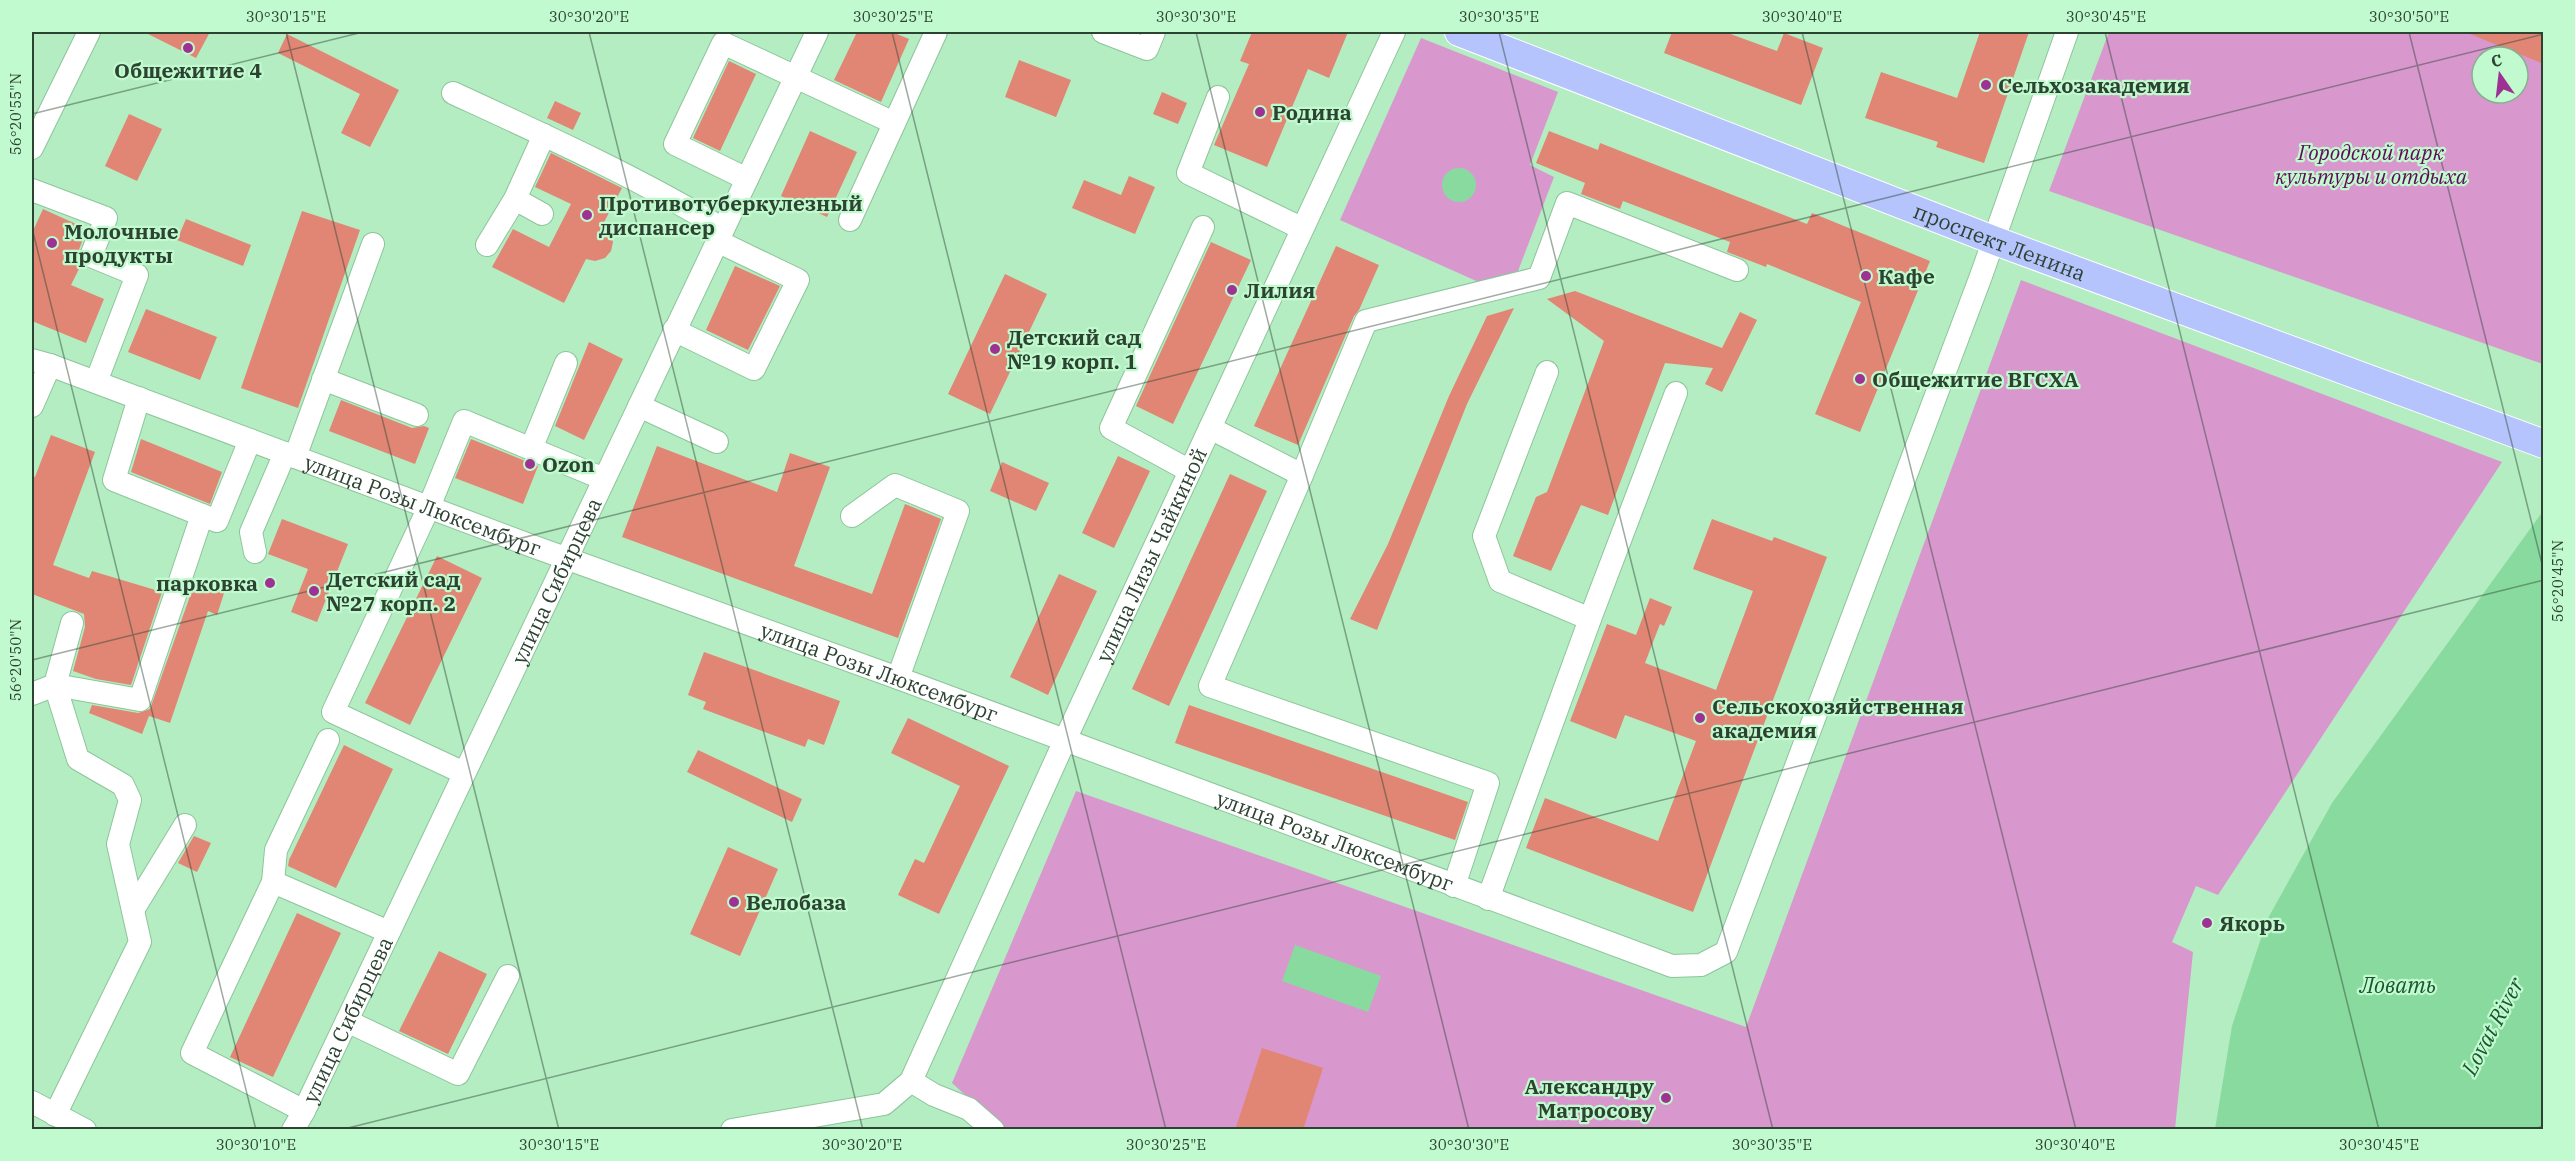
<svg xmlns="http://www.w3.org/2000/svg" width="2575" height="1161" viewBox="0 0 2575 1161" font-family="'IBM Plex Serif',serif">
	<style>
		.green { fill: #d898ce; fill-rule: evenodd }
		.water { fill: #89da9f }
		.building { fill: #e18674 }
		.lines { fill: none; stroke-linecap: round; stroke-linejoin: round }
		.minor-casing { stroke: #8dc59b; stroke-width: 24 }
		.major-casing { stroke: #fff; stroke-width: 30 }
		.minor { stroke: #fff; stroke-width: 22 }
		.major { stroke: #b6c4fd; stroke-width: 28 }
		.ticks { fill: none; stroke: #2c4332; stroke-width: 1.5; stroke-opacity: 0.45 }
		.poi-dot { fill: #9d3293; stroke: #c0face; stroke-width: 2 }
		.labels { text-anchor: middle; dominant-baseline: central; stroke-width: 4.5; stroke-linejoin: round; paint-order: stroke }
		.poi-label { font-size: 21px; font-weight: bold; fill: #2c4332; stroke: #c0face; text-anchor: start }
		.park-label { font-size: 21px; font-style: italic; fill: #600a5a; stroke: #c0face }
		.street-label { font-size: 21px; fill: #2c4332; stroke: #c0face }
		.water-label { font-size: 22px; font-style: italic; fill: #1b5530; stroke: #c0face }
		.neatline { fill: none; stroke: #2c4332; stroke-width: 2 }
		.ticks-label { font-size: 15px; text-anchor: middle; fill: #2c4332 }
	</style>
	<rect width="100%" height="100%" fill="#b3edc1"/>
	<!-- green -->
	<path class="green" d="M2109 32H2543V364L2049 191ZM2482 57H2518V93H2482Z
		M1421 38 1558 92 1530 165 1554 177 1518 271 1483 284 1340 220Z
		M2021 280 2502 462 2218 895 2196 886 2172 942 2193 952 2175 1129 1004 1130 952 1083 1076 791 1746 1027Z"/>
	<!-- water -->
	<path class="water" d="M1442 185a17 17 0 1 1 34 0a17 17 0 1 1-34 0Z
		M2543 511V1129H2215L2232 1026 2267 920 2332 803Z
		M1295 945 1381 976 1368 1012 1282 981Z"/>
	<!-- building -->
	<path class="building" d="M144 32H210L196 58Z
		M857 32H892L909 39 881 102 834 80Z
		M1252 32H1348L1329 78 1308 69 1267 167 1214 145 1249 64 1240 61Z
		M1672 32H1725L1777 51 1784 33 1823 48 1801 105 1664 53Z
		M1980 32H2029L1984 163 1936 147 1938 142 1865 118 1881 72 1957 98Z
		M2465 32H2544V64Z
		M287 34 399 90 370 147 341 133 360 94 278 53Z
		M1019 60 1071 80 1056 117 1005 97Z
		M729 61 756 74 720 151 693 138Z
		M1162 92 1187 103 1178 124 1153 114Z
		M555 101 581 113 573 130 547 118Z
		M129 114 162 129 137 181 105 166Z
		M810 131 857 152 827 217 781 196Z
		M1549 131 1598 150 1600 143 1807 224 1812 213 1930 261 1860 432 1815 414 1861 302 1767 264 1766 267 1727 252 1730 242 1623 201 1620 209 1581 194 1585 183 1536 163Z
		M551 153 622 188 602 226 609 232 613 242 611 251 605 258 595 261 586 259 564 303 492 267 513 229 549 247 571 204 535 187Z
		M1129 176 1155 187 1135 234 1072 208 1084 180 1121 195Z
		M43 209 87 229 78 252V258L81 265 71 285 104 299 86 343 32 321V233Z
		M302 211 360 230 298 408 241 388Z
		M186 219 251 245 243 266 177 240Z
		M1211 242 1251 260 1173 424 1136 406Z
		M1336 246 1379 265 1359 310 1354 316 1298 445 1254 426Z
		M735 266 780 286 748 350 706 330Z
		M1005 274 1047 294 990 414 948 394Z
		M1575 291 1722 348 1740 312 1757 320 1722 392 1705 384 1713 368 1665 363 1608 515 1581 505 1551 571 1513 556 1536 497 1547 492 1604 341 1547 299Z
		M1514 308 1467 404 1377 630 1350 619 1388 544 1449 396 1487 316Z
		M146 309 217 337 200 380 128 352Z
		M589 342 623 359 584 440 555 426Z
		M341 400 412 428 424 426 429 428 415 464 329 431Z
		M51 435 95 452 53 565 89 578 92 571 162 592 131 685 96 679 73 671 85 627 84 614 32 594V476L35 477Z
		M141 439 222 472 210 504 131 472Z
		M471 439 538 466 523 504 455 478Z
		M657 446 777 492 790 453 830 467 794 566 872 594 905 504 941 519 898 638 622 537Z
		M1118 456 1150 471 1114 548 1082 533Z
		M1002 462 1049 483 1036 511 990 491Z
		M1230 474 1267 491 1169 706 1132 689Z
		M282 519 348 544 317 622 291 612 308 569 268 554Z
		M1712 519 1772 541 1774 537 1827 557 1693 912 1526 848 1545 798 1658 841 1696 741 1625 715 1616 739 1570 721 1607 624 1636 635 1650 598 1672 607 1664 626 1660 624 1645 663 1716 690 1753 591 1693 569Z
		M437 556 482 578 410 725 365 703Z
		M1059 574 1097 591 1048 695 1010 677Z
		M208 581 226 587 217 615 208 611 170 723 149 716 142 734 89 713 92 705 138 713 150 709 195 582 207 587Z
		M704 652 840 701 824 745 808 739 805 747 703 709 706 702 688 695Z
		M1189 705 1468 802 1455 840 1175 743Z
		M908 718 1009 766 939 914 898 895 915 859 924 863 960 786 891 753Z
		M344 745 393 769 336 888 288 866 289 860Z
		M698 750 802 799 792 822 687 772Z
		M194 836 211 843 197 872 178 863Z
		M728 847 778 869 740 956 690 934Z
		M297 913 341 933 273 1077 230 1057Z
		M439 951 487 974 448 1054 399 1031Z
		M1262 1048 1323 1068 1303 1130H1235Z"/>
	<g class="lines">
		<defs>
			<g id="minor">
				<path d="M1103 32 1147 49 1154 32"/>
				<path d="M453 93C544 135 637 177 723 229"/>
				<path d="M1218 97 1188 173 1301 228"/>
				<path d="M32 148 89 32"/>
				<path d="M747 179 675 144 723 43 894 123"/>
				<path d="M32 190 106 218 91 256 137 275 96 382"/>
				<path d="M515 199 542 214"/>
				<path d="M850 220 936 32"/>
				<path d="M487 245 515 199 544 135"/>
				<path d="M674 330 754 369 798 280 717 241"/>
				<path id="s1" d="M32 360 50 365 532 546 898 678 1672 966 1701 965 1726 952 1981 276 2067 32"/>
				<path d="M1547 372 1484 536 1500 581 1590 619"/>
				<path d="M323 379 417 415"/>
				<path d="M139 398 114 480 217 521 250 440"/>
				<path d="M32 406 50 365"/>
				<path d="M639 406 717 442"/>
				<path d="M1210 428 1302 475"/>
				<path d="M531 449 566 363"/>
				<path d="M295 457 373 244"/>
				<path d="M1190 471 1111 428 1203 227"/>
				<path d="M852 516 895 485 958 511 898 678"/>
				<path d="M255 552 251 532 285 453"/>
				<path d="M32 694 55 685 140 700 202 515"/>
				<path d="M464 773 333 712 429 507 464 421 604 479"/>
				<path d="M273 882 276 850 328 740"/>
				<path d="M1454 886 1488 783 1210 686 1302 475 1366 321 1539 278 1567 203 1737 270"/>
				<path d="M1488 899 1590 619 1676 393"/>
				<path d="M133 910 185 825"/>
				<path d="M347 1021 458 1074 508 976"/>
				<path d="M911 1081 934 1095 969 1109 993 1130"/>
				<path d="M32 1102 85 1130"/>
				<path d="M304 1111 192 1053 273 882 389 932"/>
				<path d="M55 1115 140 942 118 844 130 800 123 785 78 759 55 685 72 623"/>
				<path id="s2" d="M293 1130 304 1111 817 32"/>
				<path id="s3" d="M732 1130 884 1104 911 1081 1065 740 1394 32"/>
			</g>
			<g id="major">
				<path id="s4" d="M1459 32 1993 240 2544 444"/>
			</g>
		</defs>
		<!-- minor casing -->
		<use href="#minor" class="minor-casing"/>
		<!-- major casing -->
		<use href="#major" class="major-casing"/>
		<!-- minor -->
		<use href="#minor" class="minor"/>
		<!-- major -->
		<use href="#major" class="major"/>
	</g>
	<!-- ticks -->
	<path class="ticks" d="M286 32 559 1130M589 32 863 1130M892 32 1166 1130M1196 32 1469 1130M1499 32 1773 1130M1802 32 2076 1130M2105 32 2379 1130M2409 32 2544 572M32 114 363 32M32 228 256 1130M32 660 2544 34M340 1130 2544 580M2531 1130 2544 1126"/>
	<!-- markers -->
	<g class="poi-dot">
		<circle cx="188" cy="48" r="6"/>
		<circle cx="1986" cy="85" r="6"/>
		<circle cx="1260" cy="112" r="6"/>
		<circle cx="587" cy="215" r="6"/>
		<circle cx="52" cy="243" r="6"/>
		<circle cx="1866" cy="276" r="6"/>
		<circle cx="1232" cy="290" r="6"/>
		<circle cx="995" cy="349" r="6"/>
		<circle cx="1860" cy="379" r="6"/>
		<circle cx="530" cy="464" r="6"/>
		<circle cx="270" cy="583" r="6"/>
		<circle cx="314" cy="591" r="6"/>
		<circle cx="1700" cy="718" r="6"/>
		<circle cx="734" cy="902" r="6"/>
		<circle cx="2207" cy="923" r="6"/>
		<circle cx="1666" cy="1098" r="6"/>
	</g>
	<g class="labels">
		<!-- poi labels -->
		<g class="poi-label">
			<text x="188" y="70" text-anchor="middle">Общежитие 4</text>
			<text x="1998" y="85">Сельхозакадемия</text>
			<text x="1272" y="112">Родина</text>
			<text x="599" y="203">Противотуберкулезный<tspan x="599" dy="24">диспансер</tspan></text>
			<text x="64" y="231">Молочные<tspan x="64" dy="24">продукты</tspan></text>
			<text x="1878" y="276">Кафе</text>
			<text x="1244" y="290">Лилия</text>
			<text x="1007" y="337">Детский сад<tspan x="1007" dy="24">№19 корп. 1</tspan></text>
			<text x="1872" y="379">Общежитие ВГСХА</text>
			<text x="542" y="464">Ozon</text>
			<text x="326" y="579">Детский сад<tspan x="326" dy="24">№27 корп. 2</tspan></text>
			<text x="258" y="583" text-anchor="end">парковка</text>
			<text x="1712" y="706">Сельскохозяйственная<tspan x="1712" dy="24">академия</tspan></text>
			<text x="746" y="902">Велобаза</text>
			<text x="2219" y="923">Якорь</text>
			<text x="1654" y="1086" text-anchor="end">Александру<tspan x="1654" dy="24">Матросову</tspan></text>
		</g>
		<!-- park labels -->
		<g class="park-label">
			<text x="2371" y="152">Городской парк<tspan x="2371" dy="24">культуры и отдыха</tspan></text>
		</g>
		<!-- street labels -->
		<g class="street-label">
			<text stroke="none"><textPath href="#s4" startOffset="580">проспект Ленина</textPath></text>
			<text stroke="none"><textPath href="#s1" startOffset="417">улица Розы Люксембург</textPath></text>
			<text stroke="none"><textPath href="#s3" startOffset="768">улица Лизы Чайкиной</textPath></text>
			<text stroke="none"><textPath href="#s2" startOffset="609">улица Сибирцева</textPath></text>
			<text stroke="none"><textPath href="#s1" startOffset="903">улица Розы Люксембург</textPath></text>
			<text stroke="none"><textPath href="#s1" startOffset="1389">улица Розы Люксембург</textPath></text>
			<text stroke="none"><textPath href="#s2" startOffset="123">улица Сибирцева</textPath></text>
		</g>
		<!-- water labels -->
		<g class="water-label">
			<text x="2398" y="984">Ловать</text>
			<text transform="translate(2492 1026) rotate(-62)">Lovat River</text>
		</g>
	</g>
	<!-- border -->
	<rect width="2575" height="1161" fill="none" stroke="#c0face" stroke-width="66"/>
	<!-- north arrow -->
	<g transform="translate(2500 75) rotate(346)"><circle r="28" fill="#c0face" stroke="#85b190" stroke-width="1.5"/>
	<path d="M0-4.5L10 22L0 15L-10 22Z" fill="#9d3293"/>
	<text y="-9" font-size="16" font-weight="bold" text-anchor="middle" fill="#2c4332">С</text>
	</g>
	<rect x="33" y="33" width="2509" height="1095" class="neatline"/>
	<g class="ticks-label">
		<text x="286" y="22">30°30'15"E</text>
		<text x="589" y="22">30°30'20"E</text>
		<text x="893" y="22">30°30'25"E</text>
		<text x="1196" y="22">30°30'30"E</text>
		<text x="1499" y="22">30°30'35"E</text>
		<text x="1802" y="22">30°30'40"E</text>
		<text x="2106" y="22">30°30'45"E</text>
		<text x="2409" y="22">30°30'50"E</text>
		<text transform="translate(16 114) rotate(-90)" y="5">56°20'55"N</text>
		<text transform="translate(2558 581) rotate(-90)" y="5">56°20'45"N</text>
		<text transform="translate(16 660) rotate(-90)" y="5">56°20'50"N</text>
		<text x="256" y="1150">30°30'10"E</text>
		<text x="559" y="1150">30°30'15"E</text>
		<text x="862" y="1150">30°30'20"E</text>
		<text x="1166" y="1150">30°30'25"E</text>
		<text x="1469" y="1150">30°30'30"E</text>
		<text x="1772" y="1150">30°30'35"E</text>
		<text x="2075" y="1150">30°30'40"E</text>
		<text x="2379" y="1150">30°30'45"E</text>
	</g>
</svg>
